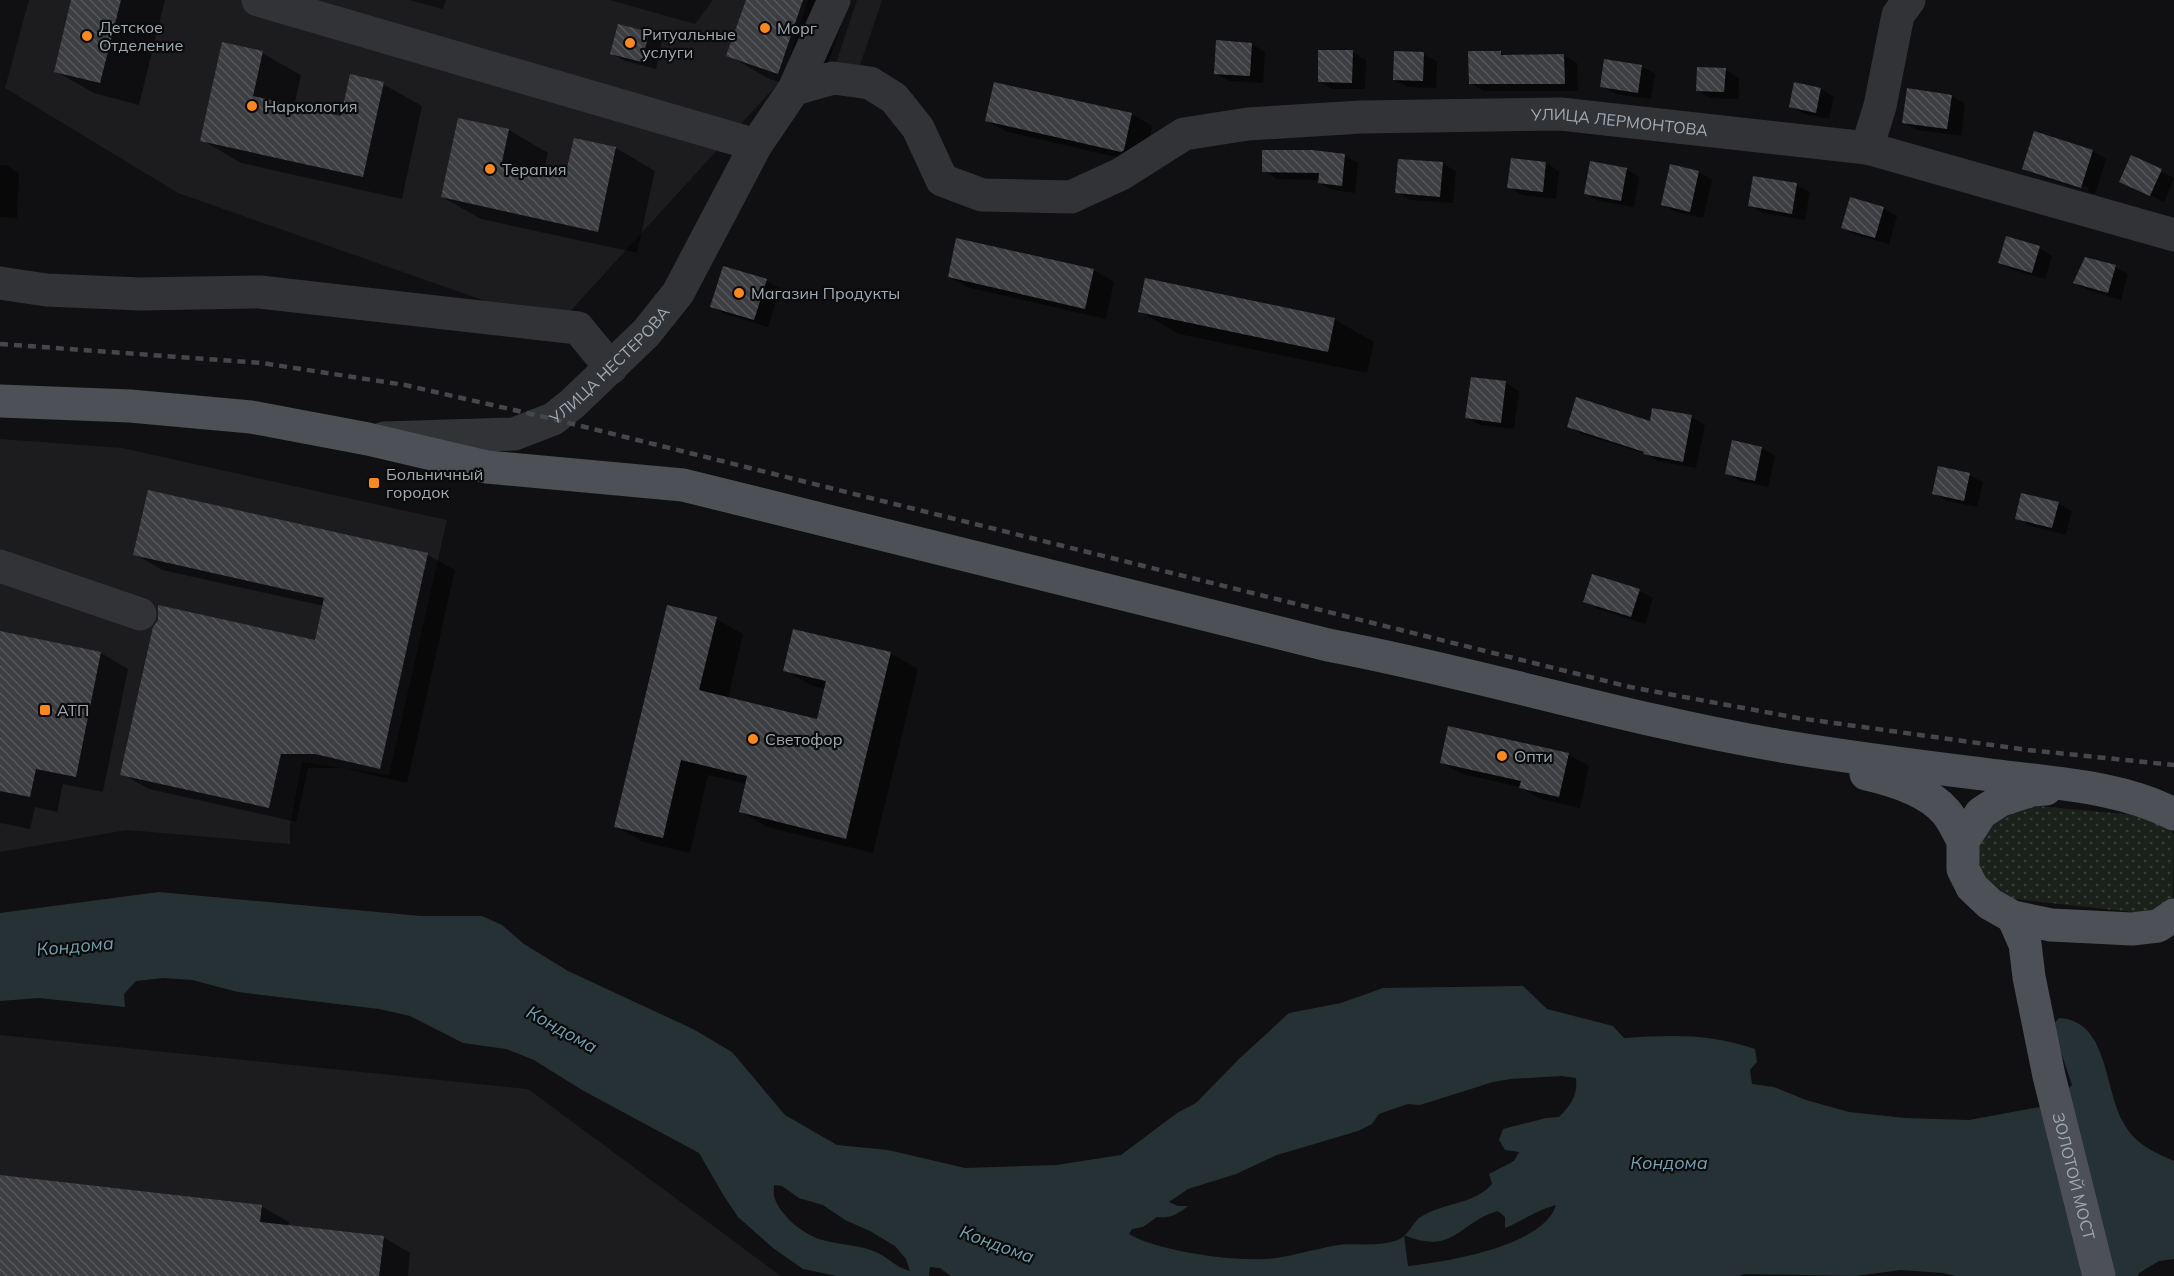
<svg xmlns="http://www.w3.org/2000/svg" width="2174" height="1276" viewBox="0 0 2174 1276" font-family="Mulish,sans-serif">
	<style>
		.built { fill: #1c1c1f }
		.grass { fill: url(#grass-dots) }
		.water { fill: #263135; fill-rule: evenodd }
		.shadow { fill: #0007; fill-rule: evenodd }
		.building { fill: url(#building-back-hatch) }
		.lines { fill: none; stroke-linecap: round; stroke-linejoin: round }
		.minor { stroke: #313337; stroke-width: 33 }
		.major { stroke: #4d5056; stroke-width: 33 }
		.rail { stroke: #44474c; stroke-width: 4.5; stroke-dasharray: 8 6; stroke-linecap: butt }
		.poi-dot { fill: #f98820; stroke: #0b0b0c; stroke-width: 2 }
		.labels { text-anchor: middle; dominant-baseline: central; stroke-width: 4.5; stroke-linejoin: round; paint-order: stroke }
		.poi-label { font-size: 16px; fill: #a0aab3; stroke: #0b0b0c; text-anchor: start }
		.street-label { font-size: 16px; fill: #a0aab3; stroke: #0b0b0c }
		.water-label { font-size: 18px; font-style: italic; fill: #75a0b0; stroke: #0b0b0c }
	</style>
	<defs>
		<pattern id="grass-dots" width="8" height="8" patternUnits="userSpaceOnUse" patternTransform="scale(1.5)"><rect width="8" height="8" fill="#1a211a"/><path d="M2 2h.1M6 6h.1" fill="none" stroke="#383f39" stroke-width="1.8" stroke-linecap="round"/></pattern>
		<pattern id="building-back-hatch" width="6" height="6" patternUnits="userSpaceOnUse" patternTransform="scale(1.5)"><rect width="6" height="6" fill="#3c3e42"/><path d="M-1 5l2 2M0 0l6 6M5-1l2 2" fill="none" stroke="#55575b"/></pattern>
	</defs>
	<rect width="100%" height="100%" fill="#101012"/>
	<!-- built -->
	<path class="built" d="M29 0H409L443 9 446 0H610L695 24 713 0H808L783 78 565 317 488 302 178 193 5 88Z
		M857 0H882L857 74 835 66Z
		M0 439 122 448 447 520 389 775 302 762 290 825V844L127 830 0 852Z
		M0 1035 528 1089 781 1276H0Z"/>
	<!-- grass -->
	<path class="grass" d="M2027 805 2146 816 2168 826 2174 835 2173 898 2152 914 2013 899 1989 883 1980 866 1978 847 1993 814Z"/>
	<!-- water -->
	<path class="water" d="M159 892 421 916H482L502 925 524 944 568 971 693 1029 732 1052 785 1115 837 1145 888 1150 965 1168 1056 1165 1121 1155 1177 1113 1196 1103 1239 1059 1289 1013 1341 1003 1383 988 1523 986 1547 1009 1613 1026 1624 1038C1672 1035 1708 1033 1755 1049L1757 1062 1750 1070 1752 1084 1774 1087 1806 1100 1849 1112 1905 1118 1969 1120 2051 1105 2072 1085 2052 1026 2059 1018C2108 1020 2104 1088 2123 1122 2134 1143 2153 1152 2174 1161V1259L2159 1261 2139 1273 2138 1276H1956L1943 1273 1901 1270 1855 1276 1744 1274 1739 1276H951L940 1268 930 1267 929 1276H837L803 1269 773 1248 738 1217 724 1196 699 1153 582 1090 534 1060 506 1049 463 1043 410 1016 379 1009 238 992 192 980 163 978 136 981 124 994 125 1007 39 998 0 1001V913ZM1562 1076 1576 1078C1578 1095 1571 1105 1559 1117L1546 1118 1503 1129 1499 1140 1505 1150 1519 1152 1514 1161 1489 1174 1492 1184C1477 1201 1456 1202 1435 1210 1430 1212 1423 1215 1419 1218 1413 1223 1408 1236 1398 1240 1380 1247 1357 1243 1339 1245 1318 1248 1297 1255 1276 1258 1241 1263 1159 1252 1129 1234L1132 1229 1143 1227 1157 1217C1170 1219 1178 1214 1188 1206H1178L1169 1202 1188 1189 1236 1174 1277 1155 1358 1131 1372 1124 1379 1114 1390 1110 1408 1104 1420 1105 1493 1082 1510 1079ZM774 1185 782 1186 799 1198 823 1205 845 1220 870 1231 895 1246 906 1259 910 1271C897 1268 890 1259 878 1253 859 1244 838 1245 819 1239 802 1233 781 1216 775 1199 773 1195 774 1189 774 1185ZM1556 1205C1544 1246 1446 1262 1408 1266L1404 1235C1455 1256 1458 1222 1498 1211L1505 1217V1228C1522 1221 1537 1210 1556 1205Z"/>
	<!-- shadow -->
	<path class="shadow" d="M73 0H165L139 105 94 93 55 71Z
		M747 0H839L848 5 817 95 767 78 728 55Z
		M619 26 649 33 662 41 656 69 625 61 612 54Z
		M1252 44 1265 52 1263 83 1229 81 1215 73Z
		M1352 52 1366 60 1365 89H1332L1319 81Z
		M1500 52 1507 56 1564 55 1577 63 1578 91H1484L1470 83Z
		M262 53 301 75 294 107 342 117 383 84 422 106 402 199 241 163 202 140Z
		M1423 54 1437 61 1436 88 1408 87 1394 80Z
		M1641 66 1655 74 1651 99 1615 94 1602 86Z
		M1726 70 1739 78 1738 99 1711 98 1697 90Z
		M1796 83 1821 89 1834 97 1829 119 1804 114 1791 106Z
		M1952 96 1965 104 1961 136 1917 130 1903 122Z
		M1132 114 1152 126 1144 161 1142 163 1008 132 987 121Z
		M509 130 548 153 543 173 566 178 575 139 616 148 655 171 637 253 481 219 442 197Z
		M2093 151 2106 159 2095 194 2038 176 2024 168ZM2037 172 2089 188 2088 191 2037 175Z
		M1312 152 1345 156 1358 163 1355 193 1333 190 1320 183V180L1277 179 1264 171Z
		M2132 157 2174 178 2164 202 2121 181Z
		M1546 163 1559 171 1556 199 1522 195 1509 187Z
		M1443 164 1456 171 1453 203 1410 200 1397 192Z
		M0 165H6L19 173 17 218 0 217Z
		M1672 165 1699 172 1712 180 1703 218 1676 212 1662 204Z
		M1626 169 1639 177 1634 207 1599 201 1586 194Z
		M1754 177 1797 185 1810 192 1805 220 1763 213 1749 205Z
		M1883 208 1897 216 1889 244 1856 235 1842 227Z
		M958 240 1094 270 1114 282 1106 319 970 288 949 277Z
		M2039 248 2052 256 2045 279 2013 270 1999 262Z
		M2115 267 2128 274 2121 300 2088 290 2075 283Z
		M766 281 780 288 768 327 725 314 712 307Z
		M1140 311 1334 319 1374 342 1367 373 1179 334Z
		M1506 383 1519 391 1514 429 1480 425 1466 417Z
		M1691 417 1705 425 1696 468 1658 461 1649 455 1582 434 1569 426 1651 423Z
		M1762 448 1775 456 1768 487 1740 481 1727 474Z
		M1969 475 1983 482 1977 507 1947 501 1934 493Z
		M149 492 428 555 455 570 407 783 343 768H308L296 822 149 789 122 774 316 642 324 606 162 570 135 554Z
		M2058 503 2072 511 2066 535 2030 526 2017 518Z
		M1639 591 1653 598 1645 624 1598 609 1585 601Z
		M716 619 743 634 728 698 818 720 825 689 812 686 785 670 890 653 918 669 873 853 767 827 740 811 747 784 708 775 690 853 643 842 616 826Z
		M0 633 101 653 128 669 103 792 63 784 57 812 35 807 30 829 0 823Z
		M1449 728 1569 755 1589 766 1580 808 1541 799 1520 787 1462 774 1442 763Z
		M0 1177 261 1206 289 1222 288 1227 383 1237 410 1253 408 1276H0Z"/>
	<!-- building -->
	<path class="building" d="M71 0H121L100 83 54 72Z
		M746 0H803L778 74 726 56Z
		M618 24 649 32 642 62 610 54Z
		M1216 40 1252 43 1250 76 1214 74Z
		M222 42 263 51 253 96 341 116 350 74 384 82 363 177 200 141Z
		M1318 50H1353L1352 83 1318 82Z
		M1394 51 1424 52 1423 81 1393 80Z
		M1468 51H1501V55L1564 54 1565 84H1469Z
		M1604 59 1642 65 1638 93 1600 87Z
		M1697 67 1726 68 1724 92 1696 91Z
		M994 82 1132 113 1124 150 1121 152 985 121Z
		M1794 82 1821 88 1816 113 1789 107Z
		M1907 88 1952 95 1947 129 1902 123Z
		M458 118 509 129 502 162 565 176 574 138 616 147 598 232 441 197Z
		M2034 131 2093 150 2081 188 2022 169Z
		M1262 150H1312L1345 154 1342 186 1318 183 1319 173 1262 172Z
		M2131 155 2162 169 2150 196 2119 182Z
		M1511 158 1546 162 1543 192 1507 188Z
		M1398 159 1443 162 1440 197 1395 193Z
		M1590 161 1627 168 1621 201 1584 194Z
		M1670 164 1699 171 1690 212 1661 205Z
		M1753 176 1797 183 1792 214 1748 206Z
		M1850 197 1884 207 1875 238 1841 228Z
		M2006 236 2040 246 2032 273 1998 263Z
		M956 238 1094 269 1085 309 948 277Z
		M2085 257 2116 265 2108 293 2073 283Z
		M723 266 767 279 754 320 710 307Z
		M1145 278 1335 318 1328 352 1138 312Z
		M1471 377 1506 381 1501 423 1465 418Z
		M1576 397 1650 421 1652 408 1692 415 1683 462 1643 454 1644 452 1567 427Z
		M1732 440 1762 447 1755 481 1725 474Z
		M1938 466 1970 473 1964 501 1932 494Z
		M148 490 428 553 380 769 315 754H281L269 808 120 775 153 627 158 620V605L315 640 324 598 133 555Z
		M2021 493 2059 502 2052 528 2015 519Z
		M1592 574 1640 589 1631 617 1583 602Z
		M667 605 717 617 699 690 817 719 826 681 783 671 793 629 891 652 846 839 739 812 747 776 681 760 663 838 614 827Z
		M0 631 101 652 76 777 36 769 30 797 0 791Z
		M1448 726 1569 753 1559 797 1519 788 1521 781 1440 763Z
		M0 1175 262 1205 260 1222 384 1236 379 1276H0Z"/>
	<g class="lines">
		<!-- minor -->
		<g class="minor">
			<path d="M258 0 756 145"/>
			<path d="M794 89 834 0"/>
			<path d="M1867 148 1880 106 1898 15 1909 0"/>
			<path d="M0 283 46 290 140 294 260 292 578 328 611 368"/>
			<path id="s1" d="M384 438 514 434 553 419 572 404 646 333 678 293 756 145 794 89 833 78 870 83 894 98 918 128 942 180 982 195 1071 197 1121 174 1184 134 1248 124 1361 117 1561 114 1867 148 2174 235"/>
			<path d="M0 566 140 614"/>
		</g>
		<!-- major -->
		<g class="major">
			<path d="M0 401 130 406 251 417 368 439 487 467 683 485 1328 645C1477 673 1621 718 1770 744 1849 758 1928 767 2007 777 2063 784 2123 788 2174 814"/>
			<path d="M1866 774C1893 780 1927 790 1946 812 1953 820 1958 832 1963 841"/>
			<path d="M2046 789 2032 790 2001 800 1981 813 1963 841V869L1972 887 1990 904 2013 917 2051 925 2132 929 2158 926 2174 915"/>
			<path id="s2" d="M2013 917 2025 944 2029 977 2049 1076 2099 1276"/>
		</g>
		<!-- rail -->
		<path class="rail" d="M0 344 262 363 405 385 553 419 1630 687 1798 718 2028 750 2174 765"/>
	</g>
	<!-- markers -->
	<g class="poi-dot">
		<circle cx="765" cy="28" r="6"/>
		<circle cx="87" cy="36" r="6"/>
		<circle cx="630" cy="43" r="6"/>
		<circle cx="252" cy="106" r="6"/>
		<circle cx="490" cy="169" r="6"/>
		<circle cx="739" cy="293" r="6"/>
		<rect x="368" y="477" width="12" height="12" rx="3"/>
		<rect x="39" y="704" width="12" height="12" rx="3"/>
		<circle cx="753" cy="739" r="6"/>
		<circle cx="1502" cy="756" r="6"/>
	</g>
	<g class="labels">
		<!-- poi labels -->
		<g class="poi-label">
			<text x="99" y="27">Детское<tspan x="99" dy="18">Отделение</tspan></text>
			<text x="777" y="28">Морг</text>
			<text x="642" y="34">Ритуальные<tspan x="642" dy="18">услуги</tspan></text>
			<text x="264" y="106">Наркология</text>
			<text x="502" y="169">Терапия</text>
			<text x="751" y="293">Магазин Продукты</text>
			<text x="386" y="474">Больничный<tspan x="386" dy="18">городок</tspan></text>
			<text x="57" y="710">АТП</text>
			<text x="765" y="739">Светофор</text>
			<text x="1514" y="756">Опти</text>
		</g>
		<!-- street labels -->
		<g class="street-label">
			<text stroke="none"><textPath href="#s1" startOffset="1485">УЛИЦА ЛЕРМОНТОВА</textPath></text>
			<text stroke="none"><textPath href="#s1" startOffset="250">УЛИЦА НЕСТЕРОВА</textPath></text>
			<text stroke="none"><textPath href="#s2" startOffset="267">ЗОЛОТОЙ МОСТ</textPath></text>
		</g>
		<!-- water labels -->
		<g class="water-label">
			<text transform="translate(75 946) rotate(-5)">Кондома</text>
			<text transform="translate(562 1029) rotate(29)">Кондома</text>
			<text x="1669" y="1162">Кондома</text>
			<text transform="translate(997 1244) rotate(20)">Кондома</text>
		</g>
	</g>
</svg>
